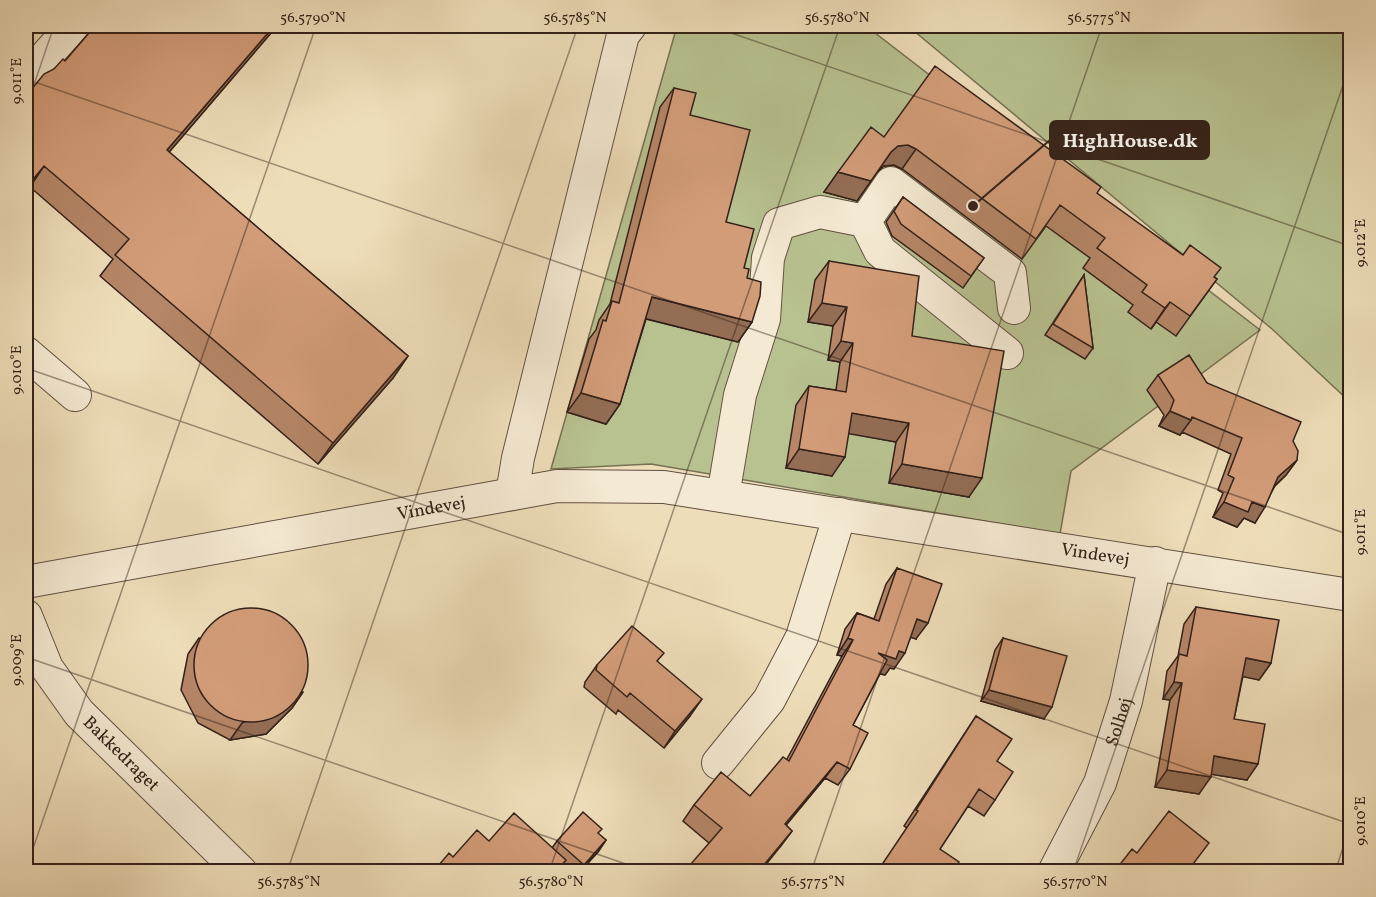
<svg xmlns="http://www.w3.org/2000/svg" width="1376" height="897" viewBox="0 0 1376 897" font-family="Vollkorn,serif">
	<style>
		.green { fill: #b8c190; stroke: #767154; stroke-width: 1.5 }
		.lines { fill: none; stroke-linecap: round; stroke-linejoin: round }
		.minor-casing { stroke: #625041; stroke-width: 34 }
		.minor { stroke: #f4e9d2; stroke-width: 32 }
		.wall { fill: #b58667; stroke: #332119; stroke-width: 1.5 }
		.shaded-wall { fill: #936d54; stroke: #332119; stroke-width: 1.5 }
		.building { fill: #d29c78; stroke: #332119; stroke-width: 1.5 }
		.ticks { fill: none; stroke: #332119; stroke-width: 1.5; stroke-opacity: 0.45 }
		.labels { text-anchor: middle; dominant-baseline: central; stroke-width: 5; stroke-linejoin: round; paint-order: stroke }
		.street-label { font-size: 18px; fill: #332119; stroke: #f4e9d2 }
		.leader { fill: none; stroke: #332119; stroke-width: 2 }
		.callout-dot { fill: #332119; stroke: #f4e9d2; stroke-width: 2 }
		.callout { fill: #332119; stroke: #332119; stroke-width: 2 }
		.callout-label { font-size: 20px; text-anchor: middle; font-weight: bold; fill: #fff }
		.neatline { fill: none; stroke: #332119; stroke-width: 2 }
		.ticks-label { font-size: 15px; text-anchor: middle; fill: #332119 }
	</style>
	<rect width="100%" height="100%" fill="#eeddb9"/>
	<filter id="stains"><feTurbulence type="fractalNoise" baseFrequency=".00333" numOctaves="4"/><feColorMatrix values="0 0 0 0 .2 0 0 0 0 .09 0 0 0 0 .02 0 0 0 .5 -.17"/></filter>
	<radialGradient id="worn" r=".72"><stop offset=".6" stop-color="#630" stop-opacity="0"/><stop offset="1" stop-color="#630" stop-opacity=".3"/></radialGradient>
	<!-- green -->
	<path class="green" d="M677 26H866L1260 330 1071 471 1060 534 651 464 551 469Z
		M908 26H1350V402L1272 329Z"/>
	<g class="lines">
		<defs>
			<g id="minor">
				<path d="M26 78 73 26"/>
				<path d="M26 353 75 395"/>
				<path d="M1007 353 880 251 865 221 891 183 1010 273 1014 308"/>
				<path d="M512 494 518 458 623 35 630 26"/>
				<path d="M723 496 740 395 764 319 768 258 779 224 820 212 865 221"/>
				<path id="s1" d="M26 582 557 486 664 487 1350 595"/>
				<path id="s2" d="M26 616 47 668 79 713 241 872"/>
				<path d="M718 763 769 700 802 637 840 514"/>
				<path id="s3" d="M1054 872 1100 783 1126 701 1155 563"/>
			</g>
		</defs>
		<!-- minor casing -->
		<use href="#minor" class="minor-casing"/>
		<!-- minor -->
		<use href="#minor" class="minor"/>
	</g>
	<!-- wall -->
	<path class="wall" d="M95 26H277L169 152 408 356 393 378 318 464 100 276 113 259 30 187 26 192V96L54 69 65 61Z
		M674 88 690 115 726 222 744 268 747 278 752 322 738 342 646 319 620 404 606 424 567 412 589 339 596 330 599 320 610 304 660 107Z
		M884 137 1097 194 1217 279 1176 336 1156 322 1151 329 1128 312 1133 305 1083 268 1090 258 1046 226 1022 259 902 169 894 165 884 166 877 172 857 201 824 192 838 172Z
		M903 197 984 258 963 288 892 236 886 222Z
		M829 261 912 336 969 497 889 483 896 442 849 433 832 476 786 468 796 405 809 386 836 390 840 362 828 360 833 326 808 322 815 280Z
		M1084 275 1093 348 1085 359 1045 335Z
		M1158 375 1207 383 1293 441 1297 460 1286 475 1275 486 1255 523 1244 518 1237 527 1213 517 1223 493 1218 490 1231 454 1182 432 1180 435 1159 426 1164 415 1147 390Z
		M897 568 916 639 911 637 894 669 890 668 885 675 880 674 853 725 850 769 838 785 825 778 786 825 792 831 780 847 709 843 683 821 694 805 750 796 787 759 842 656 837 655 845 629 857 613 874 619 886 584Z
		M1196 607 1271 663 1259 680 1243 676 1234 719 1247 780 1211 774 1199 794 1155 787 1170 700 1163 699 1167 671 1178 656 1184 624Z
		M199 638 303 692 292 708 266 734 230 740 198 723 181 690 188 654Z
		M1003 638 1044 719 981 701 995 650Z
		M658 662 690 716 664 748 618 710 616 714 584 687 585 682 597 665Z
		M976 716 997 761 995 800 984 816 968 806 940 849 904 826Z
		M598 834 606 840 598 852 580 872H570L563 865 559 872H433L453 857 489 841 552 848 557 841Z"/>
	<!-- shaded-wall -->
	<path class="shaded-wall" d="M274 26H277L153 171 167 150Z
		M908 145 916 149 902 169 894 165 884 166 877 172 891 152 898 146Z
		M44 166 30 187 26 192V189L30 183Z
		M838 172 871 181 857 201 824 192Z
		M652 297 752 322 738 342 639 317Z
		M1170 302 1156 322 1151 329 1165 308Z
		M822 303 847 307 833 326 808 322Z
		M841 341 853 343 840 362 828 360Z
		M408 356 393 378 318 464 333 443Z
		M581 393 620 404 606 424 567 412Z
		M1170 411 1191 420 1180 435 1159 426Z
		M852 413 909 423 896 442 839 432Z
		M799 449 845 457 832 476 786 468Z
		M1297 460 1286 475 1268 492 1278 477Z
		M902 464 982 478 969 497 889 483Z
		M1224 502H1252L1265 507 1255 523 1244 518 1237 527 1213 517Z
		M917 619 928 623 916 639 906 636Z
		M848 638 853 640 842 656 837 655Z
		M899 651 905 653 894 669 890 668 885 675 866 670 878 653Z
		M1246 658 1271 663 1259 680 1235 675Z
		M1174 682 1182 683 1170 700 1163 699Z
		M989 690 1052 707 1044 719 981 701Z
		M303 692 292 708 266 734 230 740 242 723Z
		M702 699 690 716 664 748 675 731Z
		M1214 756 1258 764 1247 780 1203 773Z
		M837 762 825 778 773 841 785 824Z
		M1167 770 1211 777 1199 794 1155 787Z
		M792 831 780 847 760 872H758Z
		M606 840 598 852 579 872 584 865Z"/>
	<!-- building -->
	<path class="building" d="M95 26H274L167 150 408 356 333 443 115 255 129 239 44 166 30 183 26 179V96L44 74 54 69 63 59 65 61Z
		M935 66 1101 187 1097 193 1183 255 1190 245 1221 268 1214 277 1217 279 1190 316 1170 302 1165 308 1142 292 1147 285 1097 248 1105 238 1060 205 1036 239 916 149 908 145 898 146 891 152 871 181 838 172 871 127 884 137Z
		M674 88 696 93 690 115 750 130 726 222 754 229 744 268 749 269 747 278 761 282 760 296 752 322 652 297 620 404 581 393 603 320 606 321 612 301 619 303Z
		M903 197 984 258 971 276 901 224 894 211Z
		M829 261 919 276 912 336 1004 351 982 478 902 464 909 423 852 413 845 457 799 449 809 386 846 392 853 343 841 341 847 307 822 303Z
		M1084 275 1093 348 1053 324Z
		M1189 355 1207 383 1301 422 1293 441 1298 451 1297 460 1278 477 1265 507 1252 502 1248 512 1224 502 1234 478 1228 475 1242 438 1192 417 1191 420 1170 411 1174 400 1158 375Z
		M897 568 942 584 928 623 917 619 905 653 899 651 896 659 878 653 887 660 853 725 868 733 850 769 837 762 785 824 792 831 758 872H684L722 828 694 805 721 772 750 796 783 757 789 761 853 640 848 638 857 613 879 621Z
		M1196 607 1279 620 1271 663 1246 658 1234 719 1265 724 1258 764 1214 756 1211 777 1167 770 1182 683 1174 682 1179 654 1187 656Z
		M194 665a57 57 0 1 1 114 0a57 57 0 1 1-114 0Z
		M632 626 664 653 657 661 702 699 675 731 630 693 627 697 596 670 597 665Z
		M1003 638 1067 656 1052 707 989 690Z
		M976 716 1012 739 997 761 1013 772 995 800 979 789 940 849 959 862 952 872H877L918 811 916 810Z
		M1169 811 1209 843 1187 872H1114L1132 849 1137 853Z
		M583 812 602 829 598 833 606 840 584 865 557 841Z
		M514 813 566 860 556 872H514L505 864 499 872H433L449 853 453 857 477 830 489 841Z"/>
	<!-- ticks -->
	<path class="ticks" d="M711 26 1350 246M26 79 1350 535M26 108 54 26M26 368 1350 824M26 657 649 872M26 869 316 26M287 872 578 26M549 872 840 26M811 872 1102 26M1073 872 1350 65M1335 872 1350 826"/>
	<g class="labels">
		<!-- street labels -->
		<g class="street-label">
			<text stroke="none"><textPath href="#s1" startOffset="412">Vindevej</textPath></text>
			<text stroke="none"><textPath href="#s1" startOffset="1083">Vindevej</textPath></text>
			<text stroke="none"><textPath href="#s3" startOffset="164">Solhøj</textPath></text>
			<text stroke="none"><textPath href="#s2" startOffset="170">Bakkedraget</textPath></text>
		</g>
	</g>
	<!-- callouts -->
	<path class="leader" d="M973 206L1050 140"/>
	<circle class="callout-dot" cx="973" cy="206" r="6"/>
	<rect class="callout" x="1050" y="121" width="159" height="38" rx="6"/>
	<g class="callout-label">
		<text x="1130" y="147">HighHouse.dk</text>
	</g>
	<!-- margin -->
	<rect width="1376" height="897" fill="none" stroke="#eeddb9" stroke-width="66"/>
	<rect x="33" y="33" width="1310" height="831" class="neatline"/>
	<g class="ticks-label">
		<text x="313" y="22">56.5790°N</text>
		<text x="575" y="22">56.5785°N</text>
		<text x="837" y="22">56.5780°N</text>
		<text x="1099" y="22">56.5775°N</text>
		<text transform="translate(16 81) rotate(-90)" y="5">9.011°E</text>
		<text transform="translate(1360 243) rotate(-90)" y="5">9.012°E</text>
		<text transform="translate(16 370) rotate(-90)" y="5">9.010°E</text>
		<text transform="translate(1360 532) rotate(-90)" y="5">9.011°E</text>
		<text transform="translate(16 660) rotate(-90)" y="5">9.009°E</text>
		<text transform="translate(1360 821) rotate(-90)" y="5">9.010°E</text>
		<text x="289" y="886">56.5785°N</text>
		<text x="551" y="886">56.5780°N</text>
		<text x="813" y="886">56.5775°N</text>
		<text x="1075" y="886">56.5770°N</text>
	</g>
	<rect width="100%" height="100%" filter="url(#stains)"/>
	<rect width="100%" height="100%" fill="url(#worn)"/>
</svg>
